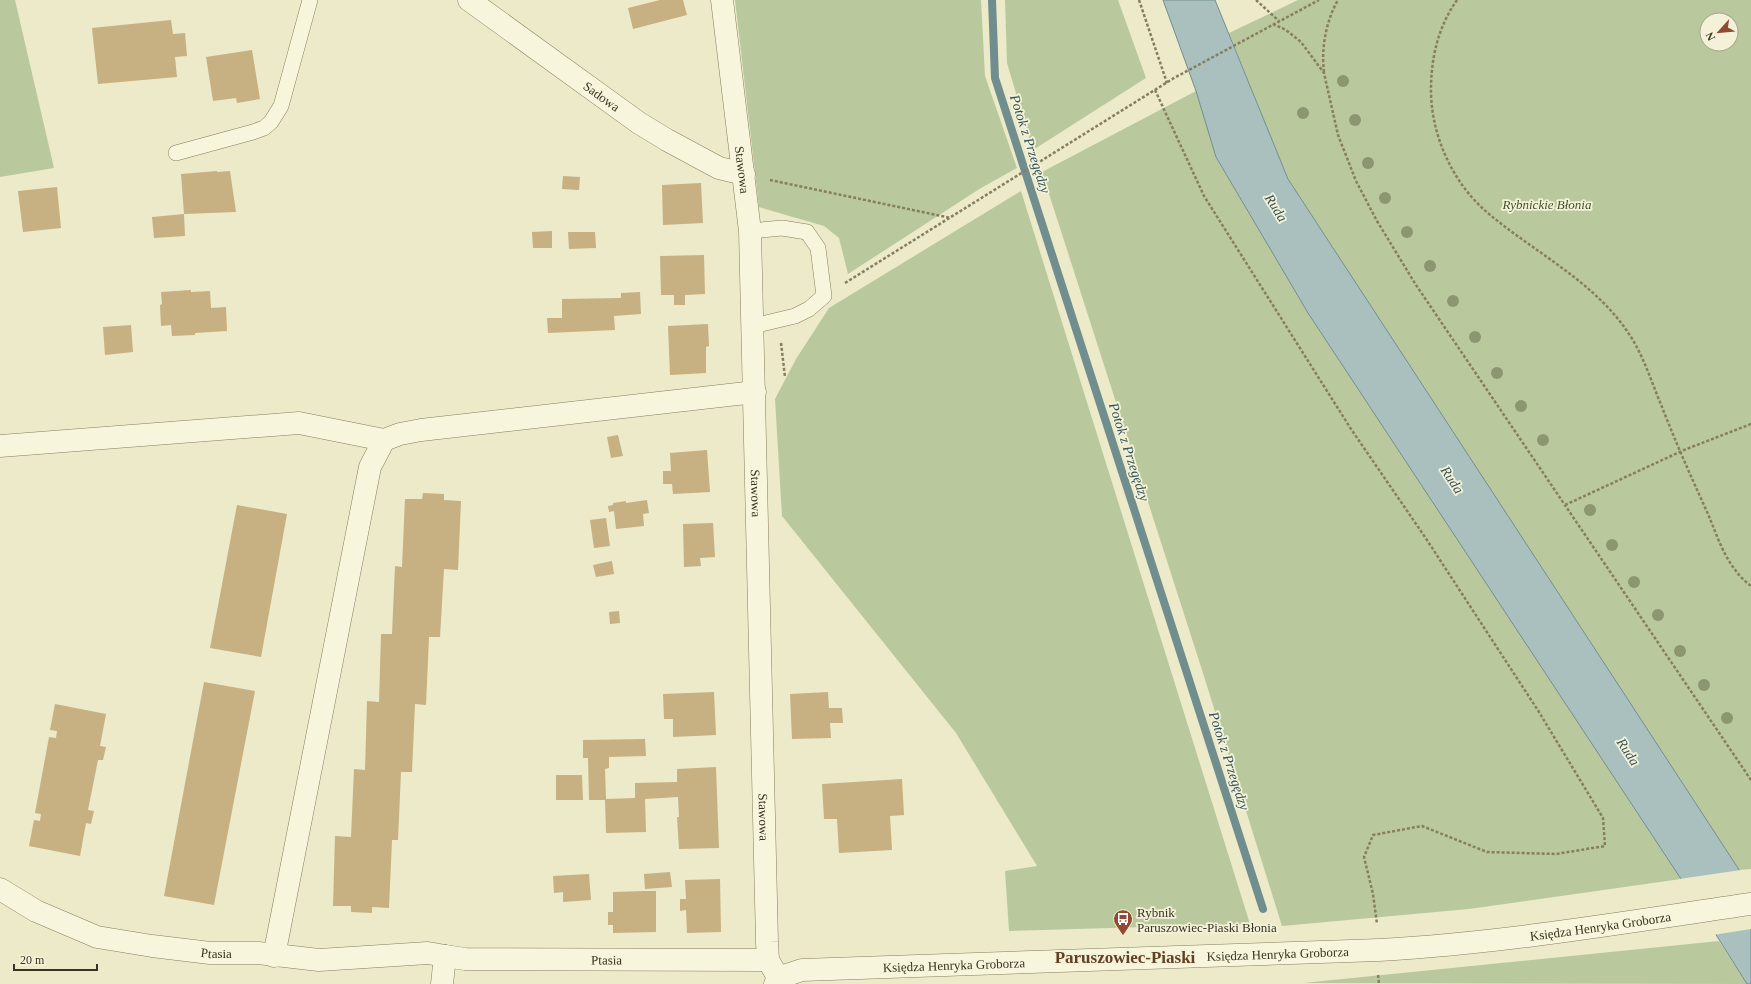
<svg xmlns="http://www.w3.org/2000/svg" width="1751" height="984" viewBox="0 0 1751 984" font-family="Georgia,serif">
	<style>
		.green { fill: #b9c99d; fill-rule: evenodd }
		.water { fill: #a9c0bf; stroke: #708e8e }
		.pier { fill: #eceac9 }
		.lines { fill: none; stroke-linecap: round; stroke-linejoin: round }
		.stream { stroke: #708e8e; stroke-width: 8 }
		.building { fill: #c7b081 }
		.service-casing { stroke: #867e5f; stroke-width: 16 }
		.minor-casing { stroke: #867e5f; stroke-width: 23 }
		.path { stroke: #867e5f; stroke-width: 2.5; stroke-dasharray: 3 2; stroke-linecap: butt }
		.service { stroke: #f7f5db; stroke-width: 15 }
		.minor { stroke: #f7f5db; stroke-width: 22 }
		.tree { fill: #8c9771 }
		.labels { text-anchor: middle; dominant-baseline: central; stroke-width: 3.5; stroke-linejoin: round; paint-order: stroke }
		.street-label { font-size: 13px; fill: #383221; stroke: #f3f2d8 }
		.park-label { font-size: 13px; font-style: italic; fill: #3e5329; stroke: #f3f2d8 }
		.poi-label { font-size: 13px; fill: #383221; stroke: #f3f2d8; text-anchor: start }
		.water-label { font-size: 14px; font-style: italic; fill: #325057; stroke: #f3f2d8 }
		.district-label { font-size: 17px; font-weight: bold; fill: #614024; stroke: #f3f2d8 }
	</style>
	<rect width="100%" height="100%" fill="#eceac9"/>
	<!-- green -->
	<path class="green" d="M0 0H15L54 168 0 177Z
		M735 0H981L985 76 1017 168 981 188 848 274 839 238 824 226 759 207Z
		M1005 0H1118L1146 78 1033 150 1007 63Z
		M1298 0H1751V869L1739 870 1288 179 1229 33ZM1707 20H1731V44H1707Z
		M1196 91 1216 157 1308 313 1681 879 1469 909 1282 926 1202 670 1042 172Z
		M1021 191 1250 924 1009 931 1005 871 1037 866 956 733 782 516 775 399 796 359 829 308Z
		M1719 941 1747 984 1303 983Z"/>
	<!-- water -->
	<path class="water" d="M1163 0H1215L1288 179 1751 888V984H1747L1681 879 1308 313 1216 157 1196 91Z"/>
	<!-- pier -->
	<path class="pier" d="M1741 870 1751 884V929L1713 935 1679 879Z"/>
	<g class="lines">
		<!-- stream -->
		<path class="stream" d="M992 0 995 78 1263 909"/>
	</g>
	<!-- building -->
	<path class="building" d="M660 0H683L687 15 633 29 628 8Z
		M171 20 173 34 185 33 187 56 175 57 177 77 98 84 92 28Z
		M252 50 260 99 237 103 236 98 213 101 206 57Z
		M217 171V172L230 171 236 212 184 214 181 174Z
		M563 176 580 177 579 190 562 189Z
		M701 183 703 223 663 225 662 185Z
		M57 187 61 228 23 232 18 191Z
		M184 214 185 236 154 238 152 217Z
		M552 231V248H533L532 232Z
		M568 232H595L596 248 569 249Z
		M704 255 705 294 685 295V305H674V295H661L660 256Z
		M191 290V292L210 291 211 308 226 307 227 331 195 333V335L172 336 171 325 161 326 160 305 162 304 161 292Z
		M640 292 641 314 614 316 615 330 548 333 547 318H562V299L621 298V293Z
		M708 324 709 346 706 347V373L670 375 668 326Z
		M131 325 133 352 105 355 103 327Z
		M618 435 623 456 611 458 607 437Z
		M707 450 710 492 673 494 672 484H663V471H671L670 453Z
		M423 493 444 494V500L461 501 458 570 444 569 440 637H429L426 705 415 704 412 772H401L398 840H392L389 908 372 907V913L351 912V906H333L335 836 351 837 354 769 365 770 367 701 379 702 381 634H392L395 566 402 567 405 499H422Z
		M647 500 649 513 643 514 644 526 616 529 614 511 609 512 608 506 613 505V503L626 501V503Z
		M237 505 287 514 261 657 210 648Z
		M606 518 610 546 594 548 590 520Z
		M713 523 715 557 700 558 701 566 684 567 683 524Z
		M612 561 614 574 596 577 593 565Z
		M619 611 620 623 610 624 609 612Z
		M204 682 255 691 214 905 164 896Z
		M714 692 716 735 673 737V719H664L663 694Z
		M828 692 829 708H842L843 723H830L831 738 792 739 790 694Z
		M55 704 106 714 100 746 106 747 103 760H98L88 810 94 811 91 824 86 823 80 856 29 846 34 820 40 821 41 814 35 813 49 737 56 738 57 731 50 730Z
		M645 739 646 756 609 757V768L605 769 606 799 635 798V783L677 782V769L716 767 719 848 679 849 677 817H679L678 797 645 799 646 832 606 833 605 800H589L588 758H583V740Z
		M556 775H582L583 800H556Z
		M902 779 904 815 890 816 892 850 839 853 837 819H824L822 784Z
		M670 872 672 887 645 889 644 874Z
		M589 874 591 900 563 902V892L554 893 553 876Z
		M720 879 721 932 687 933 686 910 680 911V899H686L685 880Z
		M645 891H656V932L613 933V925H608V912H613V892Z"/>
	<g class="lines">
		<defs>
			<path id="service" d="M176 153 253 132 264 128 271 122 281 106 310 0
				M750 231 782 228 807 232 818 248 824 296 809 309 795 316 753 326"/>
			<g id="minor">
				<path id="s1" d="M469 0 639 123 667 140 719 168 744 174"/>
				<path id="s2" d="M722 0 750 231 767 942 768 960 779 979"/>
				<path d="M0 446 299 423 384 440 400 434 421 430 755 392"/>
				<path id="s3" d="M0 889 36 911 97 937 152 946 210 953H258L319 960 428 953 445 956"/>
				<path d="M274 956 370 467 384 440"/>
				<path id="s4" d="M442 984 445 956 465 959 768 960"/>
				<path id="s5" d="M775 984 784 976 802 970 1379 950C1504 943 1627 922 1751 904"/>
			</g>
		</defs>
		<!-- service casing -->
		<use href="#service" class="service-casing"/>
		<!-- minor casing -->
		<use href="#minor" class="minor-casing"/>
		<!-- path -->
		<path class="path" d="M1139 0 1167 83
			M1256 0 1279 21
			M1457 0C1438 27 1431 58 1431 90 1431 137 1454 185 1489 214 1538 255 1601 285 1634 342 1646 363 1653 386 1662 407 1676 443 1692 479 1708 514 1716 533 1723 555 1736 571 1740 577 1746 582 1751 586
			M1273 24 1286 30 1301 42 1324 73 1338 135 1356 181 1377 221 1416 285 1751 780
			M1324 72C1321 48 1326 21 1338 0
			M1155 90 1204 196 1351 429 1425 537 1539 712 1603 818 1605 846 1556 854 1487 852 1422 826 1373 835 1364 857 1373 894 1377 924
			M770 180 951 218
			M845 283 1174 78 1319 0
			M781 343 785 377
			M1565 505 1684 450 1751 424
			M1378 975 1379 984"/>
		<!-- service -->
		<use href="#service" class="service"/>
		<!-- minor -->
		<use href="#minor" class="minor"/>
	</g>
	<!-- trees -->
	<g class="tree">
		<circle cx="1343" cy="81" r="6"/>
		<circle cx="1303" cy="113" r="6"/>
		<circle cx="1355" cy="120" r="6"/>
		<circle cx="1368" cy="163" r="6"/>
		<circle cx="1385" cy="198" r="6"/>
		<circle cx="1407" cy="232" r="6"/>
		<circle cx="1430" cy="266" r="6"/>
		<circle cx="1453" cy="301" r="6"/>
		<circle cx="1475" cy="337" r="6"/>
		<circle cx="1497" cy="373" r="6"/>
		<circle cx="1521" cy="406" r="6"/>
		<circle cx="1543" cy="440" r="6"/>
		<circle cx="1590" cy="510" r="6"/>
		<circle cx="1612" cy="545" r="6"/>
		<circle cx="1634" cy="582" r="6"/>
		<circle cx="1658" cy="615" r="6"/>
		<circle cx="1680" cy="651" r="6"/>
		<circle cx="1704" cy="685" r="6"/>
		<circle cx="1727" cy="718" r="6"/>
	</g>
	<!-- icons -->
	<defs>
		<symbol id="bus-pin" viewBox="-11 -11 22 30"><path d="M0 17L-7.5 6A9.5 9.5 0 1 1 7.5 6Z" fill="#914a33" stroke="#f3f2d8"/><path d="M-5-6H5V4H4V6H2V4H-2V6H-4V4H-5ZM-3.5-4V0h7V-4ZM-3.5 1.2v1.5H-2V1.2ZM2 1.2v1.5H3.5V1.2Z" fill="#fff"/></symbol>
	</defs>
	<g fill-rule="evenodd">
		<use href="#bus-pin" x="1112" y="908" width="22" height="30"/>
	</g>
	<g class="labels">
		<!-- street labels -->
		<g class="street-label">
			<text stroke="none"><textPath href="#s1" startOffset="164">Sadowa</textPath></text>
			<text stroke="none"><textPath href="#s2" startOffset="171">Stawowa</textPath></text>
			<text stroke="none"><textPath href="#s2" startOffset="495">Stawowa</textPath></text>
			<text stroke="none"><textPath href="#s2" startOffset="819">Stawowa</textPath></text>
			<text stroke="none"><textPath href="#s5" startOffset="831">Księdza Henryka Groborza</textPath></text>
			<text stroke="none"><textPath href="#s3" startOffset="229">Ptasia</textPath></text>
			<text stroke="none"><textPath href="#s5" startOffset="507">Księdza Henryka Groborza</textPath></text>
			<text stroke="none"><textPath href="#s4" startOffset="190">Ptasia</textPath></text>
			<text stroke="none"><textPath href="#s5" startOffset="183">Księdza Henryka Groborza</textPath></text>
		</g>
		<!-- park labels -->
		<g class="park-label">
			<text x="1547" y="204">Rybnickie Błonia</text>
		</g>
		<!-- poi labels -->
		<g class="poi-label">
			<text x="1137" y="912">Rybnik<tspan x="1137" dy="15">Paruszowiec-Piaski Błonia</tspan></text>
		</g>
		<!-- water labels -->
		<g class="water-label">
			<text transform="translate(1030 144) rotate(72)">Potok z Przegędzy</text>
			<text transform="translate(1276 208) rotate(58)">Ruda</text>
			<text transform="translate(1129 452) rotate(72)">Potok z Przegędzy</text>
			<text transform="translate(1452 480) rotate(57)">Ruda</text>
			<text transform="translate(1628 752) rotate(57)">Ruda</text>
			<text transform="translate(1229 761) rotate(72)">Potok z Przegędzy</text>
		</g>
		<!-- district labels -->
		<g class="district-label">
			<text x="1125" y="957">Paruszowiec-Piaski</text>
		</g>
	</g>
	<!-- north arrow -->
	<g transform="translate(1719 32) rotate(243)"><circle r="19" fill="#f3f2d8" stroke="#a8a58f"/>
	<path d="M0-3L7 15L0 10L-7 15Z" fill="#914a33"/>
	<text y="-6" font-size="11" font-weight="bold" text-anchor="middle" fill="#383221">N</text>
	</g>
	<!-- scale -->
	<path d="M14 964v6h83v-6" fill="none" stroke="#383221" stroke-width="2"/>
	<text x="20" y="964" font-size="12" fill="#383221" stroke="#f3f2d8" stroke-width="3" paint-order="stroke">20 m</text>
</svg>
